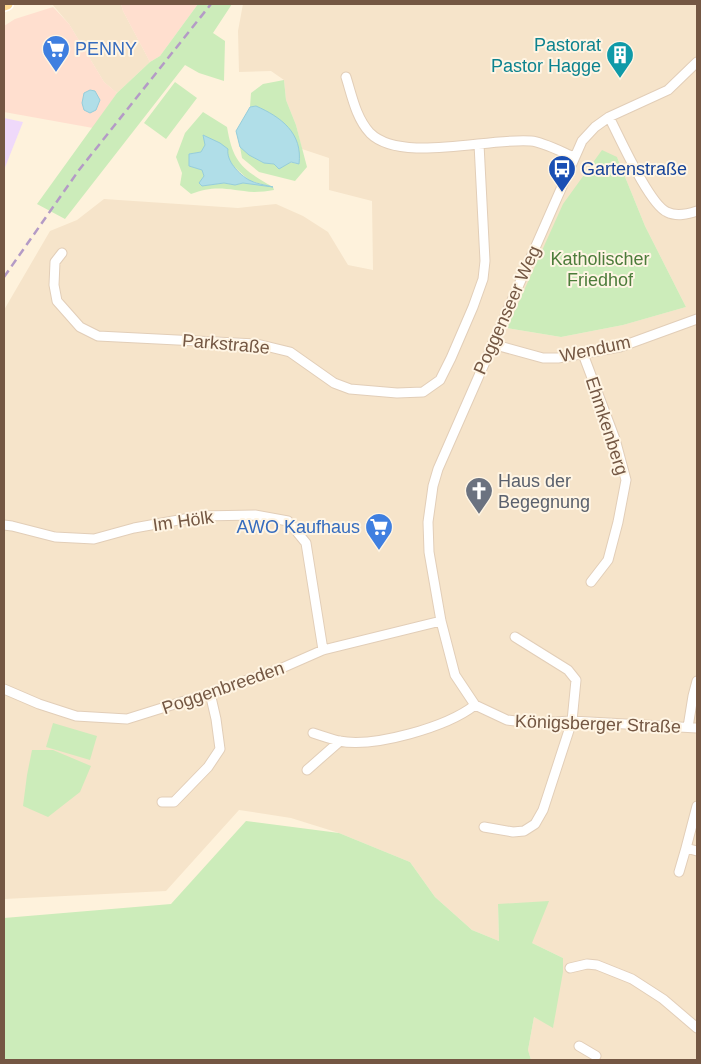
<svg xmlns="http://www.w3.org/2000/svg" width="701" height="1064" viewBox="0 0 701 1064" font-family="Arial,sans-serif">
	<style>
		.residential { fill: #f6e4ca; fill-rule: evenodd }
		.commercial { fill: #ffdfcf }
		.education { fill: #efd9fa }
		.green { fill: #ccecba; fill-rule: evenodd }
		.water { fill: #b0dee8; stroke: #95cddb }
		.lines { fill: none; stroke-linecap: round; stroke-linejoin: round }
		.minor-casing { stroke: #e2ceb8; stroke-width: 11 }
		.major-casing { stroke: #fff; stroke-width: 14 }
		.minor { stroke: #fff; stroke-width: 9 }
		.major { stroke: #ffdb92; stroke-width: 11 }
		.rail { stroke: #b49bc6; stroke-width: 2.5; stroke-dasharray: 8 5; stroke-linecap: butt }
		.labels { text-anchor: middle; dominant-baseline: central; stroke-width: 4; stroke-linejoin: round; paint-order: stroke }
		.culture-label { font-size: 18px; fill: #0d838f; stroke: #fff5e4; text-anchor: end }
		.shop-label { font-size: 18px; fill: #366cbe; stroke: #fff5e4; text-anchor: start }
		.transit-label { font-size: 18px; fill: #164399; stroke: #fff5e4; text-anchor: start }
		.park-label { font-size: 18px; fill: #4c7c3a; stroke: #fff5e4 }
		.street-label { font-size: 18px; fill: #745743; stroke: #fff5e4 }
		.worship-label { font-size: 18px; fill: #5b616d; stroke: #fff5e4; text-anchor: start }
	</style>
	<rect width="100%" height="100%" fill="#fef2dc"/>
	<!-- residential -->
	<path class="residential" d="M52 4H121L123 11 150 62 117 93 104 82 69 24Z
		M243 4H697V1060H531L528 1050 534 1017 553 1027 563 958 532 943 498 904 499 941 472 930 435 897 410 862 339 833 291 818 239 810 166 891 4 899V310L50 231 77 220 104 199 238 208 276 204 303 216 328 232 348 265 373 270 372 201 329 190V158L302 149 296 125 286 100 284 80 271 71 239 72 238 31ZM617 157 645 226 686 307 623 325 561 337 507 328Z"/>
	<!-- commercial -->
	<path class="commercial" d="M121 4H198L160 56 150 62 123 11Z
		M53 7 69 24 104 82 117 93 93 128 4 112V26L15 19Z"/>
	<!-- education -->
	<path class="education" d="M4 118 23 122 4 170Z"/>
	<!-- green -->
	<path class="green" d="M198 4H232L213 33 225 41 224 81 199 73 185 65 65 219 37 204 117 93 150 62 160 56Z
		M284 80 286 100 296 125 307 167 295 181 259 172 242 158 240 147C250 156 261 164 275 164 283 164 290 161 298 164L256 106 250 107 251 93 263 84Z
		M175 82 197 98 166 139 144 123Z
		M203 112 227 127C233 163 242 169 273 187L274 190C268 191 260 192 254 192 230 190 215 184 191 194L180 185 182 173 176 157 185 133ZM203 135 227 154 230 163 250 181 269 186 243 183 235 185 224 183 202 186 204 176 202 170 189 166V154L201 152 206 145Z
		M602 150 617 157 645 226 686 307 623 325 561 337 507 328 563 204Z
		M53 723 97 736 90 760 46 747Z
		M32 750H53L91 766 80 792 48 817 23 806 27 775Z
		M246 821 339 833 410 862 435 897 472 930 499 941 498 904 549 901 532 943 563 958V972L553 1028 534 1017 528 1050 531 1060H4V918L171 904Z"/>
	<!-- water -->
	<path class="water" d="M90 90 95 91 100 100 96 110 90 113 84 110 82 103 84 93Z
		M256 106C281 117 303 133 299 164L291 162 279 169 274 164 264 163 249 155 240 147 236 131 250 107Z
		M203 135 220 143 228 149C226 161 239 174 249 180 256 184 266 185 273 187L243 183 235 185 224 183 202 186 199 183 204 176 202 170 189 166V154L201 152 205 145Z"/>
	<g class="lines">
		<defs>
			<path id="minor" d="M697 62 668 90 609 117 595 127 582 141 438 469 433 486 428 522 429 552 441 621 455 675 475 705 507 720 533 723 572 721 697 728
				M346 77C352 96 356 118 370 133 401 164 490 137 531 141 543 142 562 152 574 157
				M609 117C619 136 649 204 667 212 677 217 688 214 697 211
				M62 253 55 262 54 285 57 301 80 327 98 336 257 344 290 352 334 383 350 389 397 393 423 392 440 380 451 358 473 307 483 279 485 261 479 144
				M492 344 543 358H558L620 347 697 319
				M583 354 615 439 626 480 618 522 608 560 591 582
				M4 525 12 526 55 537 94 539 134 528 201 516 255 515 288 521 306 543 323 650
				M4 689 39 704 76 716 127 719 210 693 282 668 323 650 441 621
				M688 727 693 696 697 681
				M313 733C322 736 331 739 339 741 374 748 447 727 475 705
				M307 770 340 741
				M162 802H174L208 767 220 749 216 719 210 693
				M697 806 686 848 697 851
				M484 827 513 832 524 831 535 824 543 810 572 721 576 680 568 670 515 637
				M679 872 686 848
				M570 968 587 964 597 965 632 979 663 999 697 1028
				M579 1046 596 1056"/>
			<path id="major" d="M4 5 7 4"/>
		</defs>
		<!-- minor casing -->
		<use href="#minor" class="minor-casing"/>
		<!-- major casing -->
		<use href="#major" class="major-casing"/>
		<!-- minor -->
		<use href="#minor" class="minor"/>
		<!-- major -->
		<use href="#major" class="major"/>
		<!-- rail -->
		<path class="rail" d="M4 277 79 170 211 4"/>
	</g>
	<!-- icons -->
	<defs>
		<symbol id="supermarket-pin" viewBox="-11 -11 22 30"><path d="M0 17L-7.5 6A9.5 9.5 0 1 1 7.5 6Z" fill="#3f7fe0" stroke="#fff5e4"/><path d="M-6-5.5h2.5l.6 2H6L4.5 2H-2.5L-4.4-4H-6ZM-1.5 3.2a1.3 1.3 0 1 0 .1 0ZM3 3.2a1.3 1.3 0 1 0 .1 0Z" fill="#fff"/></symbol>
		<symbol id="building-pin" viewBox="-11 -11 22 30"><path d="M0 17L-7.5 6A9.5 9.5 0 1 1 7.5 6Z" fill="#0f9aa8" stroke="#fff5e4"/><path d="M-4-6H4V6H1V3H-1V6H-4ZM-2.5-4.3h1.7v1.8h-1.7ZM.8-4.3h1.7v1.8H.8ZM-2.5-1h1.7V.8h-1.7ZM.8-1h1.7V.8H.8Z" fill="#fff"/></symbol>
		<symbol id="bus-pin" viewBox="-11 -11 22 30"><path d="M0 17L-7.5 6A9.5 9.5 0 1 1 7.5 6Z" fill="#1a4fb4" stroke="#fff5e4"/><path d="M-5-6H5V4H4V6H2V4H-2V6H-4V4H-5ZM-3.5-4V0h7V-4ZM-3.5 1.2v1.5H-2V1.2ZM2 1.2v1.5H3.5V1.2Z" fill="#fff"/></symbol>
		<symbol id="church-pin" viewBox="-11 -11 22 30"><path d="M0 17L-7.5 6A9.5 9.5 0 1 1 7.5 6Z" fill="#6b7280" stroke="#fff5e4"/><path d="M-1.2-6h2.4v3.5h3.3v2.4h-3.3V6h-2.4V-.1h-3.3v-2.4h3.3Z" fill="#fff"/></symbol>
	</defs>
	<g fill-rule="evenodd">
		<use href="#supermarket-pin" x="40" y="33" width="32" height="43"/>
		<use href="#building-pin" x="604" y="39" width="32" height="43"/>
		<use href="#bus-pin" x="546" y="153" width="32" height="43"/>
		<use href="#church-pin" x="463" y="475" width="32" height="43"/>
		<use href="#supermarket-pin" x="363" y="511" width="32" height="43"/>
	</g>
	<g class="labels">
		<!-- culture labels -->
		<g class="culture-label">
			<text x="601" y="45">Pastorat<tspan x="601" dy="21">Pastor Hagge</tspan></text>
		</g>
		<!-- shop labels -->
		<g class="shop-label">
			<text x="75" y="49">PENNY</text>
			<text x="360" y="527" text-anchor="end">AWO Kaufhaus</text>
		</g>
		<!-- transit labels -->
		<g class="transit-label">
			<text x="581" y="169">Gartenstraße</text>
		</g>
		<!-- park labels -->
		<g class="park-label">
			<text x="600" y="259">Katholischer<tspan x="600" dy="21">Friedhof</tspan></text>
		</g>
		<!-- street labels -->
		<g class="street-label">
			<text transform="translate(507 310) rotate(-66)">Poggenseer Weg</text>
			<text transform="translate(226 344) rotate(5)">Parkstraße</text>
			<text transform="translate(595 349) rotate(-12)">Wendum</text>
			<text transform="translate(607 426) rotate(72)">Ehmkenberg</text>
			<text transform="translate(183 521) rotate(-8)">Im Hölk</text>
			<text transform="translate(223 688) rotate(-19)">Poggenbreeden</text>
			<text transform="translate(598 724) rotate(2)">Königsberger Straße</text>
		</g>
		<!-- worship labels -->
		<g class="worship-label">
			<text x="498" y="481">Haus der<tspan x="498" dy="21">Begegnung</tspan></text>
		</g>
	</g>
	<!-- border -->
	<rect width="701" height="1064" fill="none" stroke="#745743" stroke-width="10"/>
</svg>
